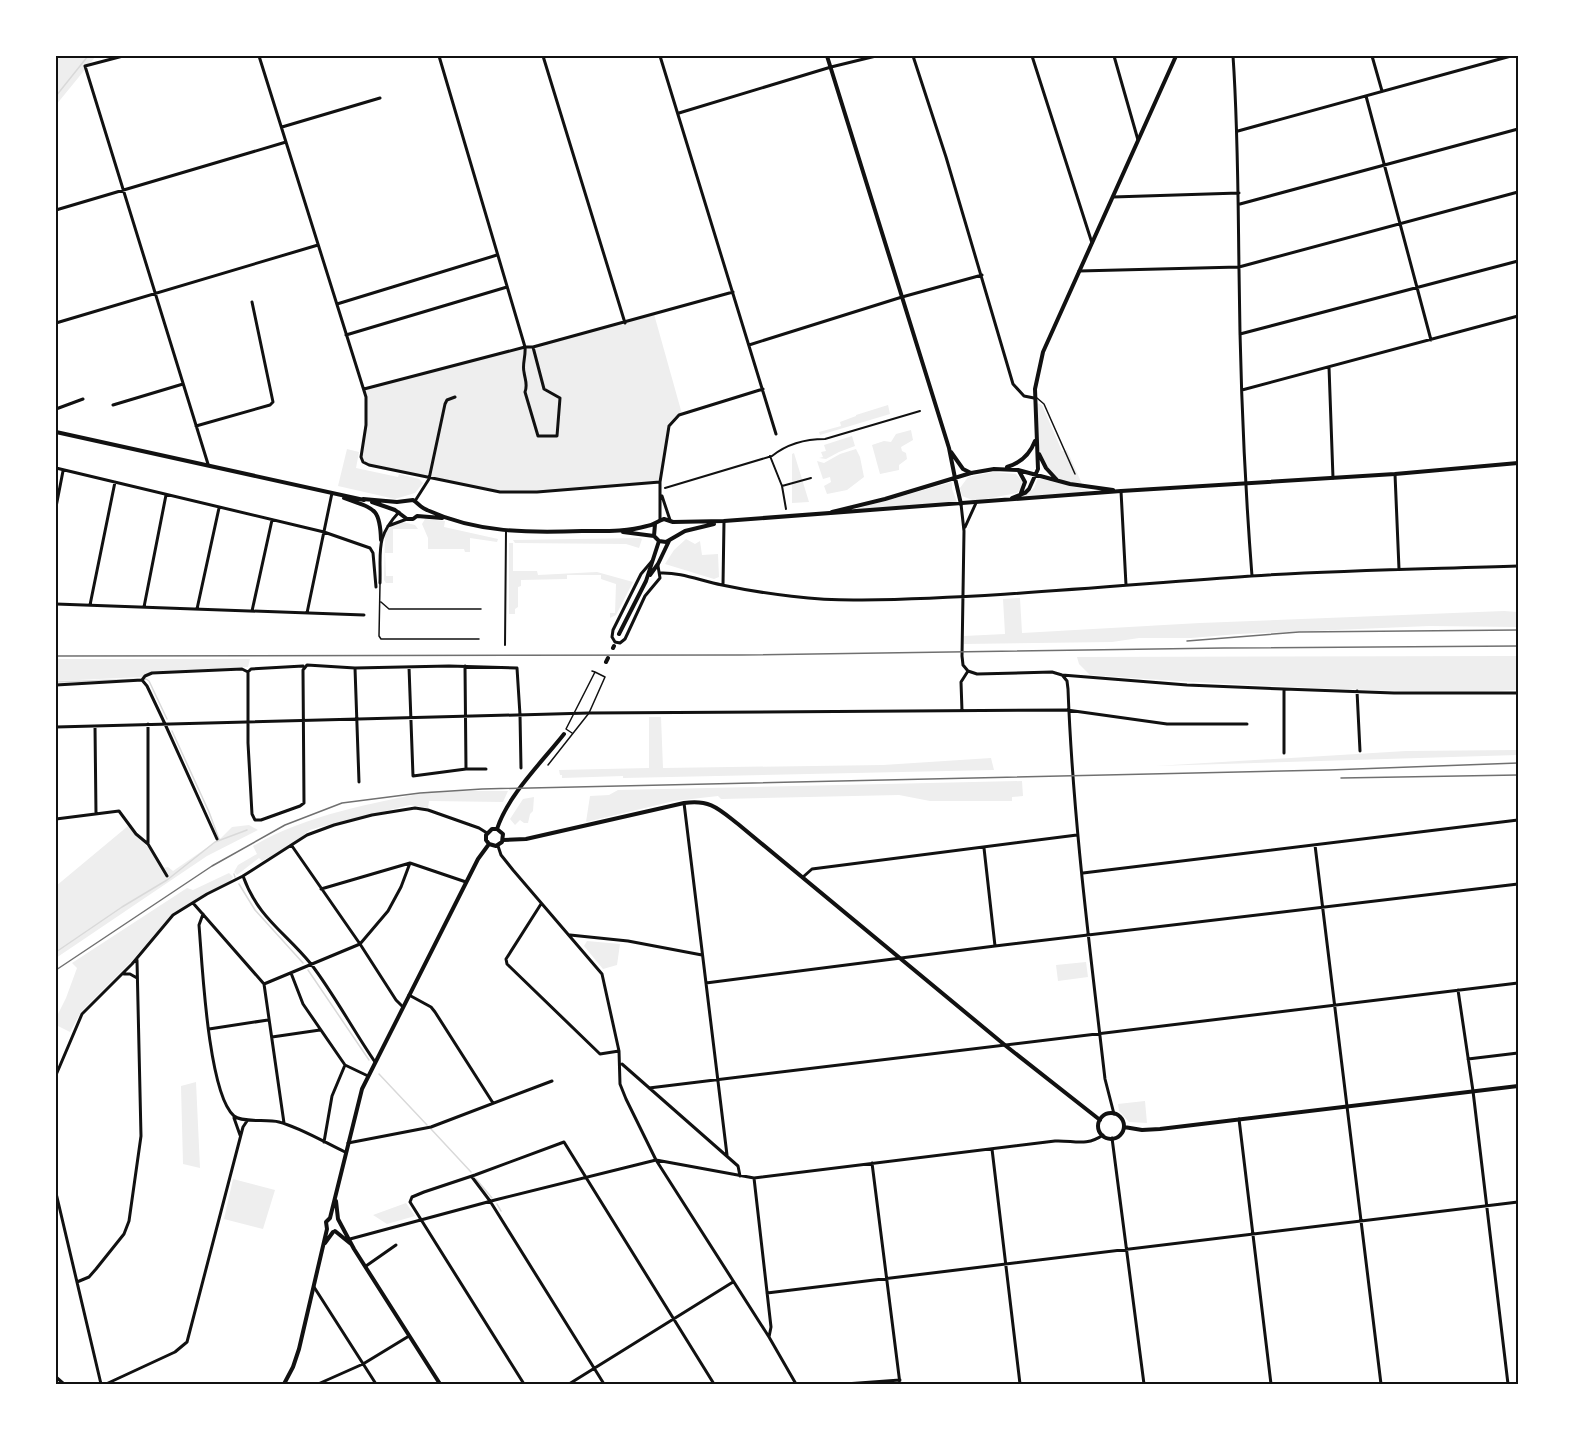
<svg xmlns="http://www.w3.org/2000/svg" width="1574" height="1440" viewBox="0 0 1574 1440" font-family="'Source Sans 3',sans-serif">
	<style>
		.green { fill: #eee }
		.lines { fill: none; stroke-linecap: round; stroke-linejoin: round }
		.stream { stroke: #d9d9d9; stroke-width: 1.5 }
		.service { stroke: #111; stroke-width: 1.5 }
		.pedestrian { stroke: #111; stroke-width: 2 }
		.minor { stroke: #111; stroke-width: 3 }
		.tertiary { stroke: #111; stroke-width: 4 }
		.secondary { stroke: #111; stroke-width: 4 }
		.rail { stroke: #707070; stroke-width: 1.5 }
		.neatline { fill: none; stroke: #111; stroke-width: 2 }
	</style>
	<rect width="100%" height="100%" fill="#fff"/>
	<!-- green -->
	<path class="green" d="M60 56H96L56 105V62Z
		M654 314 682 414 675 417 670 423 660 482 537 492H500L369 465 361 460 367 414 364 389Z
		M1037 403 1042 405 1062 451 1067 450 1082 484C1075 483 1066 482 1059 479 1033 466 1038 427 1037 403Z
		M888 405 890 414 820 435 819 432 841 426 840 422 856 416V415Z
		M911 430 913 440 901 447 902 451 906 453 907 459 899 465V470L880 474 872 445 884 441 891 442 896 434Z
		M852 436 855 446 839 452 826 459 819 458 823 457 821 452 826 451 824 445Z
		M347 449 359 452 356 468 398 477 399 474 419 479 423 483 415 493 395 499 338 486Z
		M856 449 860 457 864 477 847 490 827 494 824 486 831 482 830 477 823 479 817 461 824 463 840 454Z
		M794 453 809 502 792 503V454Z
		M993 472 1016 474 1022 481 1021 489 1017 493 975 501 962 496 960 488 968 477Z
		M1038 478 1095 492 1025 496 1034 488Z
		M952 482V489L957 502 856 511V509Z
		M425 519 445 521 444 527 498 539 497 542 470 538V552H465L464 549H428V538L422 524Z
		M402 522 415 525 418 529H393V553H385L386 576H393V583H386L384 580 385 534 391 526Z
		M640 538 642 539 639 548 626 544 515 543 513 540Z
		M686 539 695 544 700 541 702 555 718 554 719 577 714 579 665 564 674 550Z
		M509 543H513V571H537L538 575 597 572 633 582 616 615 610 618V613H615L616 584 601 579V575H567V579L521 580V586L518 587V607L515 609V614H509Z
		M1020 598 1022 633 1200 623 1504 611 1518 612V627L1429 626 1238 634 1191 638H1139L1112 642 964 644V636L1005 634 1003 599Z
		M1518 656V690C1452 693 1385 691 1318 688 1242 685 1166 681 1090 675L1079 664 1077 657Z
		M56 659H250L248 667 147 674 142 677 56 681Z
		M649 717H661L663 768 883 765 991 758 994 770 623 778V776L562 778V775H560L559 770 649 768Z
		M1518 750V755L1155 766 1406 751Z
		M1022 781 1023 796 1012 797V801H930L899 795 721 799 718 796 674 801 586 822 590 796 609 795 618 790Z
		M432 791H508L503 802 429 801 428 808 410 805 320 827 310 830 291 845 262 861 259 858 237 875 234 872 238 865 257 854 253 846C308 814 371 804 432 791Z
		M534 797 533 811 530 814 528 823H524L520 820 515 825 510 819 523 799Z
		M249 825 258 830 207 856 56 958V886L128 826 137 837 147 846 163 868 168 867 173 871 221 838 232 827Z
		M229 873 233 877 231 880 171 915 131 962 81 1012 70 1032 56 1025V1018L66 998 77 968 72 963 187 888 193 890Z
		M587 941 620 944 617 965 603 969 584 946Z
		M1086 962 1088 977 1058 981 1056 965Z
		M196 1082 200 1168 183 1164 181 1086Z
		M1145 1101 1147 1123 1129 1122 1119 1111 1118 1104Z
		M233 1179 275 1190 263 1229 224 1219Z
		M406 1203 415 1216 387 1224 373 1215Z"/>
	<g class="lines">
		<!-- stream -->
		<path class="stream" d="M56 96 88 56
			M56 682 146 679 149 681 167 719
			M172 731 209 812 219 839
			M234 874 235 877
			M239 884 255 910 303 963
			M56 952 122 907 167 880 215 842 247 830
			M308 970 369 1060
			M379 1074 427 1125
			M431 1129 471 1172
			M476 1179 492 1198
			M497 1204 501 1211"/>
		<!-- service -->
		<path class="service" d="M1037 398 1044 404 1075 474
			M380 584 379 636 381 639H479
			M381 602 389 609H481
			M572 733 566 729 595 672 592 671
			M548 765 589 713 605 677 595 672"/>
		<!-- pedestrian -->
		<path class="pedestrian" d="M770 456 782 486 786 509
			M782 486 811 478
			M665 488 772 456C787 444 806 439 825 439L920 411
			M505 645 506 531"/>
		<!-- minor -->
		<path class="minor" d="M123 56 85 66 208 464
			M259 56 366 397V425L361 457 363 462 369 465 500 492H537L660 482
			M439 56 525 347C526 356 522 364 524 372 525 380 528 384 525 392L538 436H557L560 398 544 389 533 347
			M543 56 625 323
			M660 56 776 434
			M913 56 946 157 1013 384 1024 396 1034 398
			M1032 56 1092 243
			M1114 56 1138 140
			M1233 56C1238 127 1238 198 1239 270 1240 372 1244 474 1252 576
			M1372 56 1382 91
			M1366 96 1431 340
			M679 113 831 67 876 56
			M282 127 380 98
			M1238 131 1511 56
			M1113 197 1239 193
			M1240 204 1518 129
			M56 210 286 142
			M1079 271 1239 267 1518 192
			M337 304 497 255
			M56 323 318 245
			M1240 334 1518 261
			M346 335 507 287
			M749 345 902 297 982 275
			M1329 367 1333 478
			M364 389 525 347H533L733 292
			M1242 390 1518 316
			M113 405 183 384
			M56 409 83 399
			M196 426 270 405 273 402 252 302
			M56 468 324 532 370 548 373 553 376 587
			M1395 474 1399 569
			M1121 491 1126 585
			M662 496 670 520
			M415 501 429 479 445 404 447 400 455 397
			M961 504 964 531 962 656 963 665 968 671
			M56 507 63 471
			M660 520V482L669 426 679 415 763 389
			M388 526 407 519
			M965 527 976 503
			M652 561 641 574 613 630 612 637 615 642 620 643 625 639 645 596 660 578 658 566
			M660 573C681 572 701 581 722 585 764 594 819 601 862 600 992 598 1121 585 1251 576 1340 570 1429 569 1518 566
			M380 583C381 550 375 538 399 512
			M723 585 724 521
			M56 604 364 615
			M90 605 115 482
			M144 607 166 495
			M197 609 219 508
			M252 611 272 520
			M307 613 332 493
			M465 666 466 769
			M409 667 413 776 466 769H486
			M355 668 359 782
			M968 671 977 674 1052 672 1062 675 1187 685 1284 689 1394 693H1518
			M248 672V743L252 814 255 820H261L300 806 304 803 303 670 307 665 355 668 449 666 517 668 520 715 521 768
			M1063 676 1067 681 1068 689C1073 820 1090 949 1105 1079L1114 1114
			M142 680 147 686 165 724 217 839
			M142 680 145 676 152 673 242 669 248 672 251 669 303 666
			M56 685 142 680
			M1284 689V753
			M1357 691 1360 751
			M962 711 961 682 968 671
			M148 724V844L167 876
			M95 726 96 814
			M56 727 589 713 1067 710 1167 724H1247
			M684 803 727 1155
			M56 819 119 811 136 834 148 844
			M1315 845 1381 1384
			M292 846 360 944 396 1000 403 1007
			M498 846 501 855 513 870 602 974 619 1051 620 1084 626 1099 656 1160 769 1337 796 1384
			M984 848 995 946
			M1083 873 1518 820
			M243 876C258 918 285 932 311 964 334 994 353 1030 375 1062
			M803 877 812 869 1077 835
			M321 889 410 863 466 882
			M193 903 264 984
			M541 904 506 959 507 964 600 1054 619 1051
			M203 914 199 925C202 961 208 1094 234 1116 242 1123 267 1119 279 1122 299 1127 326 1143 345 1152
			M570 935 628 941 702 955
			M291 973 303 1004 345 1065 368 1076
			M124 974H130L137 978
			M706 983 995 946 1518 884
			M264 984 360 944 388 911 401 887 410 863
			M264 984 284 1123
			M1458 990 1473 1091 1508 1384
			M409 995 431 1007 435 1012 493 1103
			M209 1029 268 1020
			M272 1037 320 1030
			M1468 1059 1518 1053
			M622 1064 738 1166 740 1176
			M56 1075 82 1014 132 964 173 915 207 894 243 876 307 835 334 825 372 815 415 808 428 810 479 828 487 833
			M649 1088 1518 983
			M234 1118 240 1135
			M1239 1119 1271 1384
			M1112 1138 1144 1384
			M324 1142 332 1096 345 1065
			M348 1143 431 1127 552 1081
			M992 1149 1020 1384
			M872 1163 900 1384
			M472 1177 490 1201 604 1384
			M754 1178 771 1327 769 1337
			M56 1193 101 1384
			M350 1239 495 1200 656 1160 754 1178 1055 1141C1073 1140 1086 1147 1103 1135
			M366 1266 396 1245
			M77 1282 89 1277 96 1269 124 1234 129 1221 141 1136 137 960
			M314 1287 376 1384
			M767 1293 1518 1202
			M56 1377 64 1384
			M106 1384 175 1352 187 1342 243 1127 247 1121
			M318 1384 363 1364 409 1336
			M524 1384 410 1202 412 1197 424 1192 475 1175 564 1142 714 1384
			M569 1384 733 1282
			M845 1384 900 1380"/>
		<!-- tertiary -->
		<path class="tertiary" d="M827 56 949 448 955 478
			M951 452 963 469 971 473
			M503 840 526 839 684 803C710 799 719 809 738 824L1006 1046 1100 1120
			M1098 1126a13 13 0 1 1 26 0a13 13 0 1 1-26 0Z
			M1124 1127 1142 1130 1160 1129 1518 1086"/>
		<!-- secondary -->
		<path class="secondary" d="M56 432 364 500
			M1039 454 1046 468 1057 480
			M1007 467C1021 463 1030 454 1035 441
			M1019 471 1025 482 1021 493
			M955 478 961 504
			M344 498C373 509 380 506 381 540
			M1012 498 1025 493 1029 489 1038 469 1035 389 1043 352 1176 56
			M363 499 397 502 413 500C418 503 421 508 427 510 477 533 529 533 582 531 604 531 627 532 647 526 654 525 657 521 664 519L673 522 724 521 1121 491 1395 474 1518 463
			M372 502 395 510 407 519H413L417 516 442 518
			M832 512 885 499 971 473 994 469 1018 470 1070 484 1113 490
			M655 524 654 536 659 541 666 542 685 531 714 524
			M623 532 654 536
			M650 575 658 564 669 541
			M619 634 646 581 659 541
			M613 648 614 646
			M606 662 608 658
			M497 829C508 795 542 762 564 734
			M489 844 496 846 502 842 503 834 497 829
			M489 844 486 840V835L492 829H497
			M336 1201 338 1219 354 1249 440 1384
			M335 1231 351 1244
			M325 1243 333 1232
			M284 1384 293 1367 299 1349 327 1229 326 1222 330 1218 362 1089 478 859 489 844"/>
		<!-- rail -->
		<path class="rail" d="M1187 641 1299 632 1518 630
			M56 656 740 655 1224 648 1518 646
			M1341 778 1518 775
			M56 970 212 866 285 825 342 803 420 793 482 789 1329 770 1518 763"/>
	</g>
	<!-- border -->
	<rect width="1574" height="1440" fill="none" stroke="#ffffff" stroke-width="114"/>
	<rect x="57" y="57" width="1460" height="1326" class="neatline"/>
</svg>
